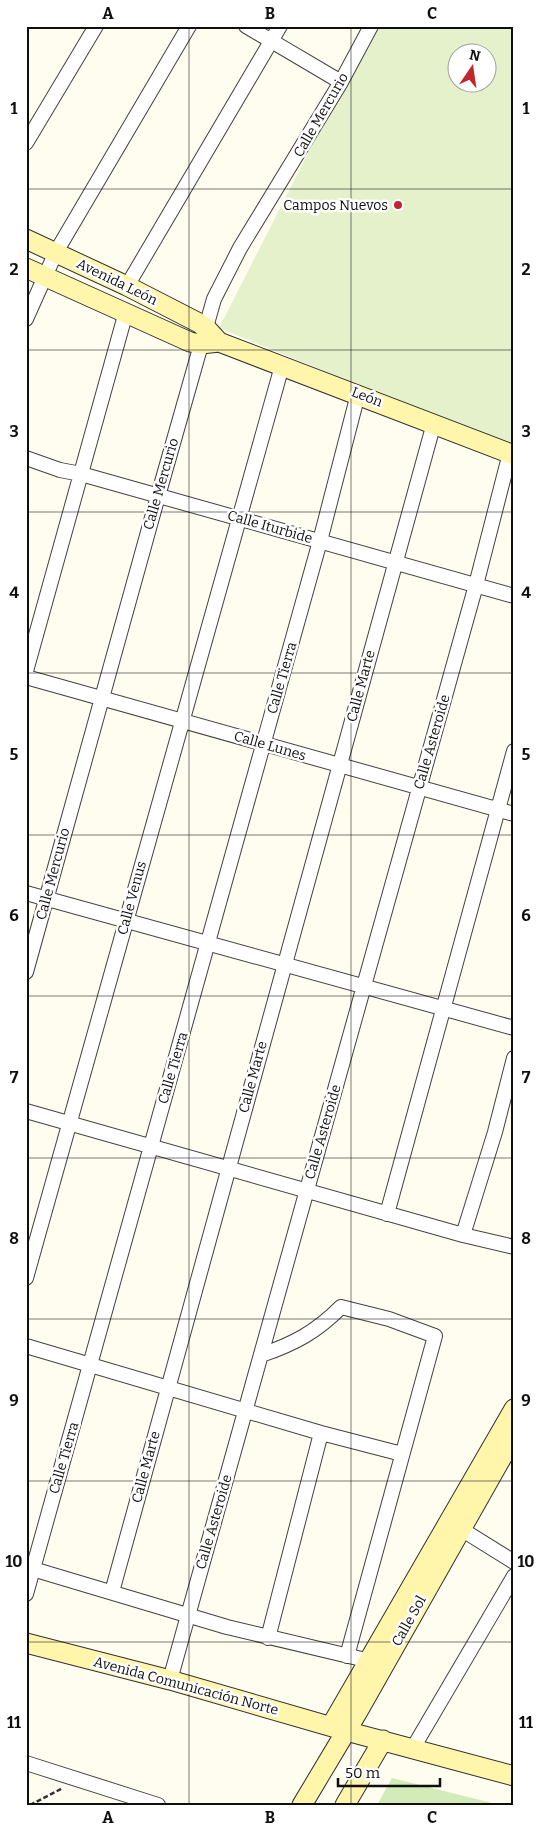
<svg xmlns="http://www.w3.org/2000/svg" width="540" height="1831" viewBox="0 0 540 1831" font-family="Bitter,serif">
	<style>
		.green { fill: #d3eab9 }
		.pitch { fill: #e4f1cb; fill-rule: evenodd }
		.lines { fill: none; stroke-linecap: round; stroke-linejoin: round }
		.street-casing { stroke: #424242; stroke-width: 16 }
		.secondary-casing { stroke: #313131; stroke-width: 21 }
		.path { stroke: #313131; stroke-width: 2.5; stroke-dasharray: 5 2.5; stroke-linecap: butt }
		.street { stroke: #fff; stroke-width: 14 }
		.secondary { stroke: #fff5ab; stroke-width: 19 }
		.grid { fill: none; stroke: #0f0f0f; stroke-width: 1; stroke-opacity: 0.55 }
		.poi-dot { fill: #c1252e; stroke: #fff; stroke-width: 2 }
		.labels { text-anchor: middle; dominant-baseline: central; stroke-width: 5; stroke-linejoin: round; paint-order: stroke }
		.street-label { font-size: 14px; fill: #0f0f0f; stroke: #fff }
		.poi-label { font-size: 14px; fill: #0f0f0f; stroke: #fff; text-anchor: end }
		.neatline { fill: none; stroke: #0f0f0f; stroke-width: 2 }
		.grid-label { font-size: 16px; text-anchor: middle; font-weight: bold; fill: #0f0f0f }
	</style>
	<rect width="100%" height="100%" fill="#fffcf0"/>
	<!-- green -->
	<path class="green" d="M392 1778 500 1805H377Z"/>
	<!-- pitch -->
	<path class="pitch" d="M373 26H514V448L219 328ZM458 52H488V82H458Z"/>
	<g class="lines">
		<defs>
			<path id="street" d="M246 26 341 82
				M26 143 96 26
				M127 286 280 26
				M26 319 56 252 189 26
				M26 458 60 470 81 474 514 596
				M26 671 126 312
				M26 677 514 814
				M26 893 514 1028
				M26 972 158 496 214 299 240 248 341 82 371 26
				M26 1111 463 1235 514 1247
				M387 1214 514 751
				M463 1235 495 1132 514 1058
				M26 1278 282 366
				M26 1346 321 1433 402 1454
				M261 1355C294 1344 316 1332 341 1307L389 1319 435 1336 347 1656
				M461 1529 514 1562
				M26 1567 227 1627 370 1661
				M112 1592 434 423
				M26 1594 320 541 358 394
				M268 1638 321 1433
				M170 1680 476 585 510 453
				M413 1748 514 1576
				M26 1763 158 1805"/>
			<path id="secondary" d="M26 239 127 286 199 323 206 328 219 342 514 455
				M26 268 190 342 201 344 219 342
				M26 1643 170 1680 346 1731 514 1776
				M331 1726 514 1409
				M302 1805 357 1713 514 1436
				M345 1805 383 1740"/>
		</defs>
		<!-- street casing -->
		<use href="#street" class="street-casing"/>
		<!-- secondary casing -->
		<use href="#secondary" class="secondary-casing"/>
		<!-- path -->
		<path class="path" d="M30 1805 63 1788"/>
		<!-- street -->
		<use href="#street" class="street"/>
		<!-- secondary -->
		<use href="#secondary" class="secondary"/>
	</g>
	<!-- grid -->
	<path class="grid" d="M189 26V1805M351 26V1805M26 189H514M26 350H514M26 512H514M26 673H514M26 835H514M26 996H514M26 1158H514M26 1319H514M26 1481H514M26 1642H514"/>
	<!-- markers -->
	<circle class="poi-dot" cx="398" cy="205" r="5"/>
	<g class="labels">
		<!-- street labels -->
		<g class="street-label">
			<text transform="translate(321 115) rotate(-60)">Calle Mercurio</text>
			<text transform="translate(117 282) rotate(26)">Avenida León</text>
			<text transform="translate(367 397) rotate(21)">León</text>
			<text transform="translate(161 484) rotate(-74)">Calle Mercurio</text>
			<text transform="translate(270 527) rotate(16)">Calle Iturbide</text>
			<text transform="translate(282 678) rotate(-74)">Calle Tierra</text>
			<text transform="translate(361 686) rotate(-75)">Calle Marte</text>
			<text transform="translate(432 742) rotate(-74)">Calle Asteroide</text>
			<text transform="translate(270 746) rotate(16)">Calle Lunes</text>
			<text transform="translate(53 874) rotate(-75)">Calle Mercurio</text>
			<text transform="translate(132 898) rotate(-75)">Calle Venus</text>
			<text transform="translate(173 1068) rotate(-74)">Calle Tierra</text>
			<text transform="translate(253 1077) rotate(-75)">Calle Marte</text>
			<text transform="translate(323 1132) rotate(-74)">Calle Asteroide</text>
			<text transform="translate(64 1458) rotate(-74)">Calle Tierra</text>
			<text transform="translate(146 1467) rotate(-75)">Calle Marte</text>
			<text transform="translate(214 1522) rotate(-74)">Calle Asteroide</text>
			<text transform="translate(409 1621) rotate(-61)">Calle Sol</text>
			<text transform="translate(186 1686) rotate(15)">Avenida Comunicación Norte</text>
		</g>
		<!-- poi labels -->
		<g class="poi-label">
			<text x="388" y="205">Campos Nuevos</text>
		</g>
	</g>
	<!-- border -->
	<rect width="540" height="1831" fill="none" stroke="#ffffff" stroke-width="55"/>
	<!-- north arrow -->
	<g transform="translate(472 68) rotate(13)"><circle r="24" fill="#ffffff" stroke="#9f9f9f"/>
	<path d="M0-4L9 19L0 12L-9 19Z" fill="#c1252e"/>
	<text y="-8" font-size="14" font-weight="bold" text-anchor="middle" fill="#0f0f0f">N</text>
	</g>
	<!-- scale -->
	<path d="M338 1778v8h102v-8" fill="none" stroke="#0f0f0f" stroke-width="2.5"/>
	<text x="345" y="1778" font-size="15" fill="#0f0f0f" stroke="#ffffff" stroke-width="4" paint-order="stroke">50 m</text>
	<rect x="28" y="28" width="484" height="1776" class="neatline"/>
	<g class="grid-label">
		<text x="108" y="19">A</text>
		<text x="270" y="19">B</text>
		<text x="432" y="19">C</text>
		<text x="14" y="114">1</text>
		<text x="526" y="114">1</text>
		<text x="14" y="275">2</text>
		<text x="526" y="275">2</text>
		<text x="14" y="437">3</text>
		<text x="526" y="437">3</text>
		<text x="14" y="598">4</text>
		<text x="526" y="598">4</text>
		<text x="14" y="760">5</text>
		<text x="526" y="760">5</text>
		<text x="14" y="921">6</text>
		<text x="526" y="921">6</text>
		<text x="14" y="1083">7</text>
		<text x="526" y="1083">7</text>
		<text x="14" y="1244">8</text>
		<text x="526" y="1244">8</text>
		<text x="14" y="1406">9</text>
		<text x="526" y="1406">9</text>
		<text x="14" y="1567">10</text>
		<text x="526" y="1567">10</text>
		<text x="14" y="1728">11</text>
		<text x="526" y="1728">11</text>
		<text x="108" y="1823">A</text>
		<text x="270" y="1823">B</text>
		<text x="432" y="1823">C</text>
	</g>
</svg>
